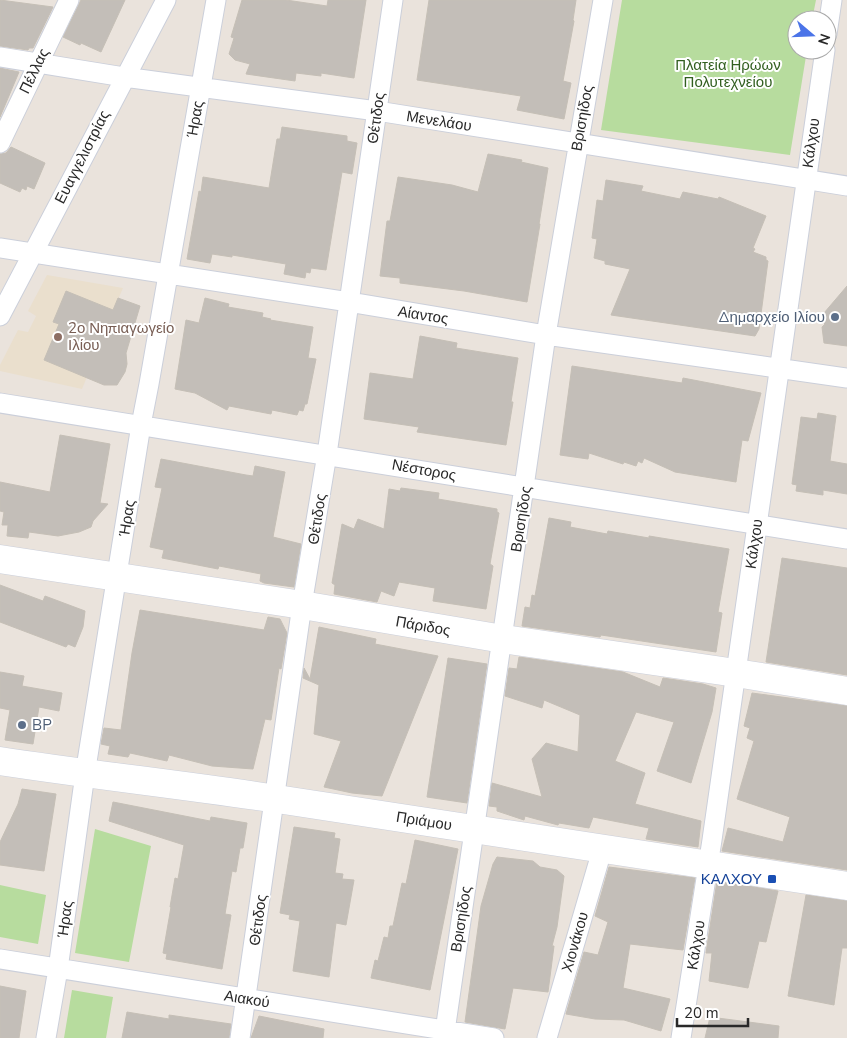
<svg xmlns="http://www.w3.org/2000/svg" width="847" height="1038" viewBox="0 0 847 1038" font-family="'Nunito Sans',sans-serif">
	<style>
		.education { fill: #eadfcd }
		.green { fill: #b7dc9e }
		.building { fill: #c3beb8; stroke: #c5bfb6 }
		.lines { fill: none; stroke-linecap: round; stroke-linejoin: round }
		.street-casing { stroke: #cbcfda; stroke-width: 21 }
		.secondary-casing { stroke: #cbcfda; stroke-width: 29 }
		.street { stroke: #fff; stroke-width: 19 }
		.secondary { stroke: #fff; stroke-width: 28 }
		.service-dot { fill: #5c6f8a; stroke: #fff; stroke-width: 2 }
		.education-dot { fill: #8d6e63; stroke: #fff; stroke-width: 2 }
		.transit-dot { fill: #1a4fb4; stroke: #fff; stroke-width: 2 }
		.labels { text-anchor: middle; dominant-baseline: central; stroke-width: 4; stroke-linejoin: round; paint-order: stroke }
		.park-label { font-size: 15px; fill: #325f20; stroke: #fff }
		.street-label { font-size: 15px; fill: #292929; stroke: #fff }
		.service-label { font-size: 15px; fill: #4e5e75; stroke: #fff; text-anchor: end }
		.education-label { font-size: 15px; fill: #785e54; stroke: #fff; text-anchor: start }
		.transit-label { font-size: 15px; fill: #164399; stroke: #fff; text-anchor: end }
	</style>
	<rect width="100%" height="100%" fill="#eae3dc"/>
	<!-- education -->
	<path class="education" d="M47 275 123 288 100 341 101 343 82 389 0 371V365L18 330 28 332 36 316 28 311Z"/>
	<!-- green -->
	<path class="green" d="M622 0H816L812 20H797V50H807L790 155 601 130Z
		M95 829 151 846 129 962 75 953Z
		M0 885 46 895 38 944 0 937Z
		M72 990 113 997 106 1038H64Z"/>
	<!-- building -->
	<path class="building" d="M0 0 53 7 33 48H29L28 50 0 46Z
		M81 0H125L101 52 81 43 80 45 63 37Z
		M242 0H286L327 6 328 0H366L354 78 321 73V76L296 73 295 81 246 74 250 64 235 60 229 54 234 38 231 37Z
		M429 0H576L573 20 574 21 563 81 571 83 564 119 517 110 521 96 417 80Z
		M0 68 19 72 0 117Z
		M282 127 347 136V141L357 143 352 174 342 172 326 270 311 268 310 273 306 272 305 278 284 274 286 264 232 255V257L212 254 210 263 187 259 199 191 201 192 203 177 269 188 277 139H280Z
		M11 147 45 163 34 189 27 186 26 190 22 188 20 192 0 183V154L6 153Z
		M488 154 522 160 521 162 548 168 539 224H540L527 302 464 291 400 283V278L380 276 387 221H390L398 177 452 185 478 192Z
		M606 180 643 186 641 191 680 199 683 192 718 199 719 197 766 216 753 248 755 249 753 252 766 257V260L768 261 759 329 755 336 611 315 630 269 605 264V261L594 258 597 239 592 238 597 200 603 201Z
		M847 286V346L824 343 822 327 825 324 821 320 826 314 824 313Z
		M66 291 113 310 118 298 140 306 126 353 127 364 125 372 117 385H104L44 360 59 324 53 322Z
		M205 298 229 304 228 307 263 313 262 317 271 319 270 320 313 327 308 358 316 359 307 404H305L303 411 299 410 297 415 272 410 271 414 229 406 227 410 195 393 175 389 186 320 199 323Z
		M420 336 457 343 456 348 518 358 511 402H513L506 445 417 432 419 427 364 419 370 373 413 379Z
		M572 366 682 383 683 378 761 393 748 441 742 440 736 482 675 472 644 458 642 463 638 461 636 466 624 462 623 464 589 453 588 459 560 455Z
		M818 413 836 416 830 461 847 464V494L823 490V495L796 491 797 485 792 484 801 417 817 419Z
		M60 435 110 444 100 503 108 504 93 521 91 527 79 532 58 536 29 532 28 538 7 536 8 525H2L4 512 0 511V482L50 492Z
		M161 459 246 475 253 476 255 466 285 472 273 537 301 544 294 587 264 583 260 581 261 574 219 566 218 569 162 558 164 550 150 547 162 488 155 487Z
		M401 488 439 493 438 499 497 509V512L499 513 490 564 493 566 486 609 433 601 435 588 399 582 394 596 381 591 377 602 334 594 335 585 332 583 342 524 354 529 358 519 384 529 389 489 400 491Z
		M549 518 571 522 570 527 607 534 608 531 649 538V536L729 549 718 612 722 613 716 652 601 635 600 637 522 626 525 607 530 608 532 595 535 596Z
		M782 558 847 568V675L766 662Z
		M0 585 43 601 45 596 85 611 83 627 75 647 68 644 66 647 0 622Z
		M140 610 264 630 268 617 280 619 287 633 281 669 279 668 271 720 265 719 253 769 212 766 169 755 167 761 130 753 128 757 108 754 110 746 101 744 104 728 121 730 132 653Z
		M319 627 376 639 375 644 438 656 382 796 352 793 324 787 341 741 314 734 319 685 303 678 304 668 310 679Z
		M519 657 623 672 660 687 663 678 703 684 716 688 712 712 691 783 657 771 674 722 636 712 615 761 645 773 635 804 701 821 698 847 646 839 649 828 593 817 589 828 559 823 558 825 525 816 524 820 497 811V807L489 806 492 783 542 797 532 759 546 743 578 752 580 715 544 700 542 708 505 696 509 668 517 669Z
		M448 658 487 664 467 803 427 797Z
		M0 672 24 676 22 686 62 693 59 711 39 707 33 744 5 740 10 710 0 708Z
		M752 693 847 706V870L722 851 728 828 783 842 790 817 737 799 754 741 747 738 750 728 744 726Z
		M22 789 56 794 44 871 0 865V842L18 804Z
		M113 802 210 821 211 817 247 823 243 848H240L236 872 232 871 225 914 231 915 222 969 166 959 167 954 163 953 171 907H170L175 878 178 879 184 845 109 821Z
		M294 827 335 833 334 838 340 839 335 873 343 874 342 879 354 880 346 925 336 923 329 977 293 971 300 921 289 919 290 915 280 913Z
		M415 840 458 849 430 990 371 978 375 960 378 961 384 937 388 938 390 926H393L402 883 406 884Z
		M497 857 533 861 540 867 557 870 564 876 557 927 552 946H554L548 992 513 988 505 1029 465 1022 481 906 493 864Z
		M609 867 695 878 683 950 630 944 623 988 670 999 661 1031 624 1020 595 1019 566 1014 584 952 598 955 608 922 595 916Z
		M717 881 778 891 766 942 759 941 748 988 709 981 712 953H706Z
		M806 895 847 901V948H842L834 1005 788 996Z
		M0 986 26 991 19 1038H0Z
		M127 1012 169 1019V1015L231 1024 229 1038H122Z
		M259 1016 324 1029 323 1038H251Z
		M710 1017 779 1026 778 1038H705Z"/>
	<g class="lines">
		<defs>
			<path id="street" d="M827 34 832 0
				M0 57 124 77 377 111 847 186
				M0 143 69 0
				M0 248 349 302 546 335 847 378
				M0 316 166 0
				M0 403 847 539
				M0 959 494 1038
				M46 1038 58 969 85 774 141 425 149 384 216 0
				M240 1038 302 605 327 454 393 0
				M444 1038 546 335 603 0
				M547 1038 603 847
				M681 1038 712 840 825 50"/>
			<path id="secondary" d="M0 559 302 605 503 639 736 673 847 691
				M0 761C92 775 185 785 277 799 467 827 657 856 847 886"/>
		</defs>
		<!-- street casing -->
		<use href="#street" class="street-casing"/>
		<!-- secondary casing -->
		<use href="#secondary" class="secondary-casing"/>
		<!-- street -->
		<use href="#street" class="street"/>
		<!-- secondary -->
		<use href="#secondary" class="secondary"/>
	</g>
	<!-- markers -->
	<g class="service-dot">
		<circle cx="835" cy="317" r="5"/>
		<circle cx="22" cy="725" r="5"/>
	</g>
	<circle class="education-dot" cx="58" cy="337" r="5"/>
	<rect class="transit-dot" x="767" y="874" width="10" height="10" rx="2.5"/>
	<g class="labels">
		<!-- park labels -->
		<g class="park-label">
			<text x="728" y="65">Πλατεία Ηρώων<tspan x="728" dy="17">Πολυτεχνείου</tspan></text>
		</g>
		<!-- street labels -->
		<g class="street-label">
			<text transform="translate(34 71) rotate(-64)">Πέλλας</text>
			<text transform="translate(376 118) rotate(-82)">Θέτιδος</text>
			<text transform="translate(582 118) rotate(-80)">Βρισηίδος</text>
			<text transform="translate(195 119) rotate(-80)">Ήρας</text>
			<text transform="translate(439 121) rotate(9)">Μενελάου</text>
			<text transform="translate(811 143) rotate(-82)">Κάλχου</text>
			<text transform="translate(82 157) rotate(-63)">Ευαγγελιστρίας</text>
			<text transform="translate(423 315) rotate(9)">Αίαντος</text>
			<text transform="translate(424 470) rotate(10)">Νέστορος</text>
			<text transform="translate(127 518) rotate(-81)">Ήρας</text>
			<text transform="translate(317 519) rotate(-81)">Θέτιδος</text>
			<text transform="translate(521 519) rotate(-81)">Βρισηίδος</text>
			<text transform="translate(754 544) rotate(-82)">Κάλχου</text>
			<text transform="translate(423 626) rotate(10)">Πάριδος</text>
			<text transform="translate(424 821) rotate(9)">Πριάμου</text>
			<text transform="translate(65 919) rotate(-82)">Ήρας</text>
			<text transform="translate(461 919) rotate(-81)">Βρισηίδος</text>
			<text transform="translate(258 920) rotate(-82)">Θέτιδος</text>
			<text transform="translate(575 942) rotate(-74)">Χιονάκου</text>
			<text transform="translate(696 945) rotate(-81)">Κάλχου</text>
			<text transform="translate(247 999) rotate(9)">Αιακού</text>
		</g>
		<!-- service labels -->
		<g class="service-label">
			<text x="825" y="317">Δημαρχείο Ιλίου</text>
			<text x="32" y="725" text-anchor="start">BP</text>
		</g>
		<!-- education labels -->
		<g class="education-label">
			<text x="68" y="328">2ο Νηπιαγωγείο<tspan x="68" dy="17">Ιλίου</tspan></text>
		</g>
		<!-- transit labels -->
		<g class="transit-label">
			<text x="762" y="879">ΚΑΛΧΟΥ</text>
		</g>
	</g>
	<!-- north arrow -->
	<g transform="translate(812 35) rotate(109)"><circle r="24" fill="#ffffff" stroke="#a9a9a9"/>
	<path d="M0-4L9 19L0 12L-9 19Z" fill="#4b74e8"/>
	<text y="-8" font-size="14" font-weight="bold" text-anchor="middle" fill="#292929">N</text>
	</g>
	<!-- scale -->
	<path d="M677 1018v8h71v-8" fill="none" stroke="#292929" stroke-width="2.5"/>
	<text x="684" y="1018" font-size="15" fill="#292929" stroke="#ffffff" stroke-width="4" paint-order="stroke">20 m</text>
</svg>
